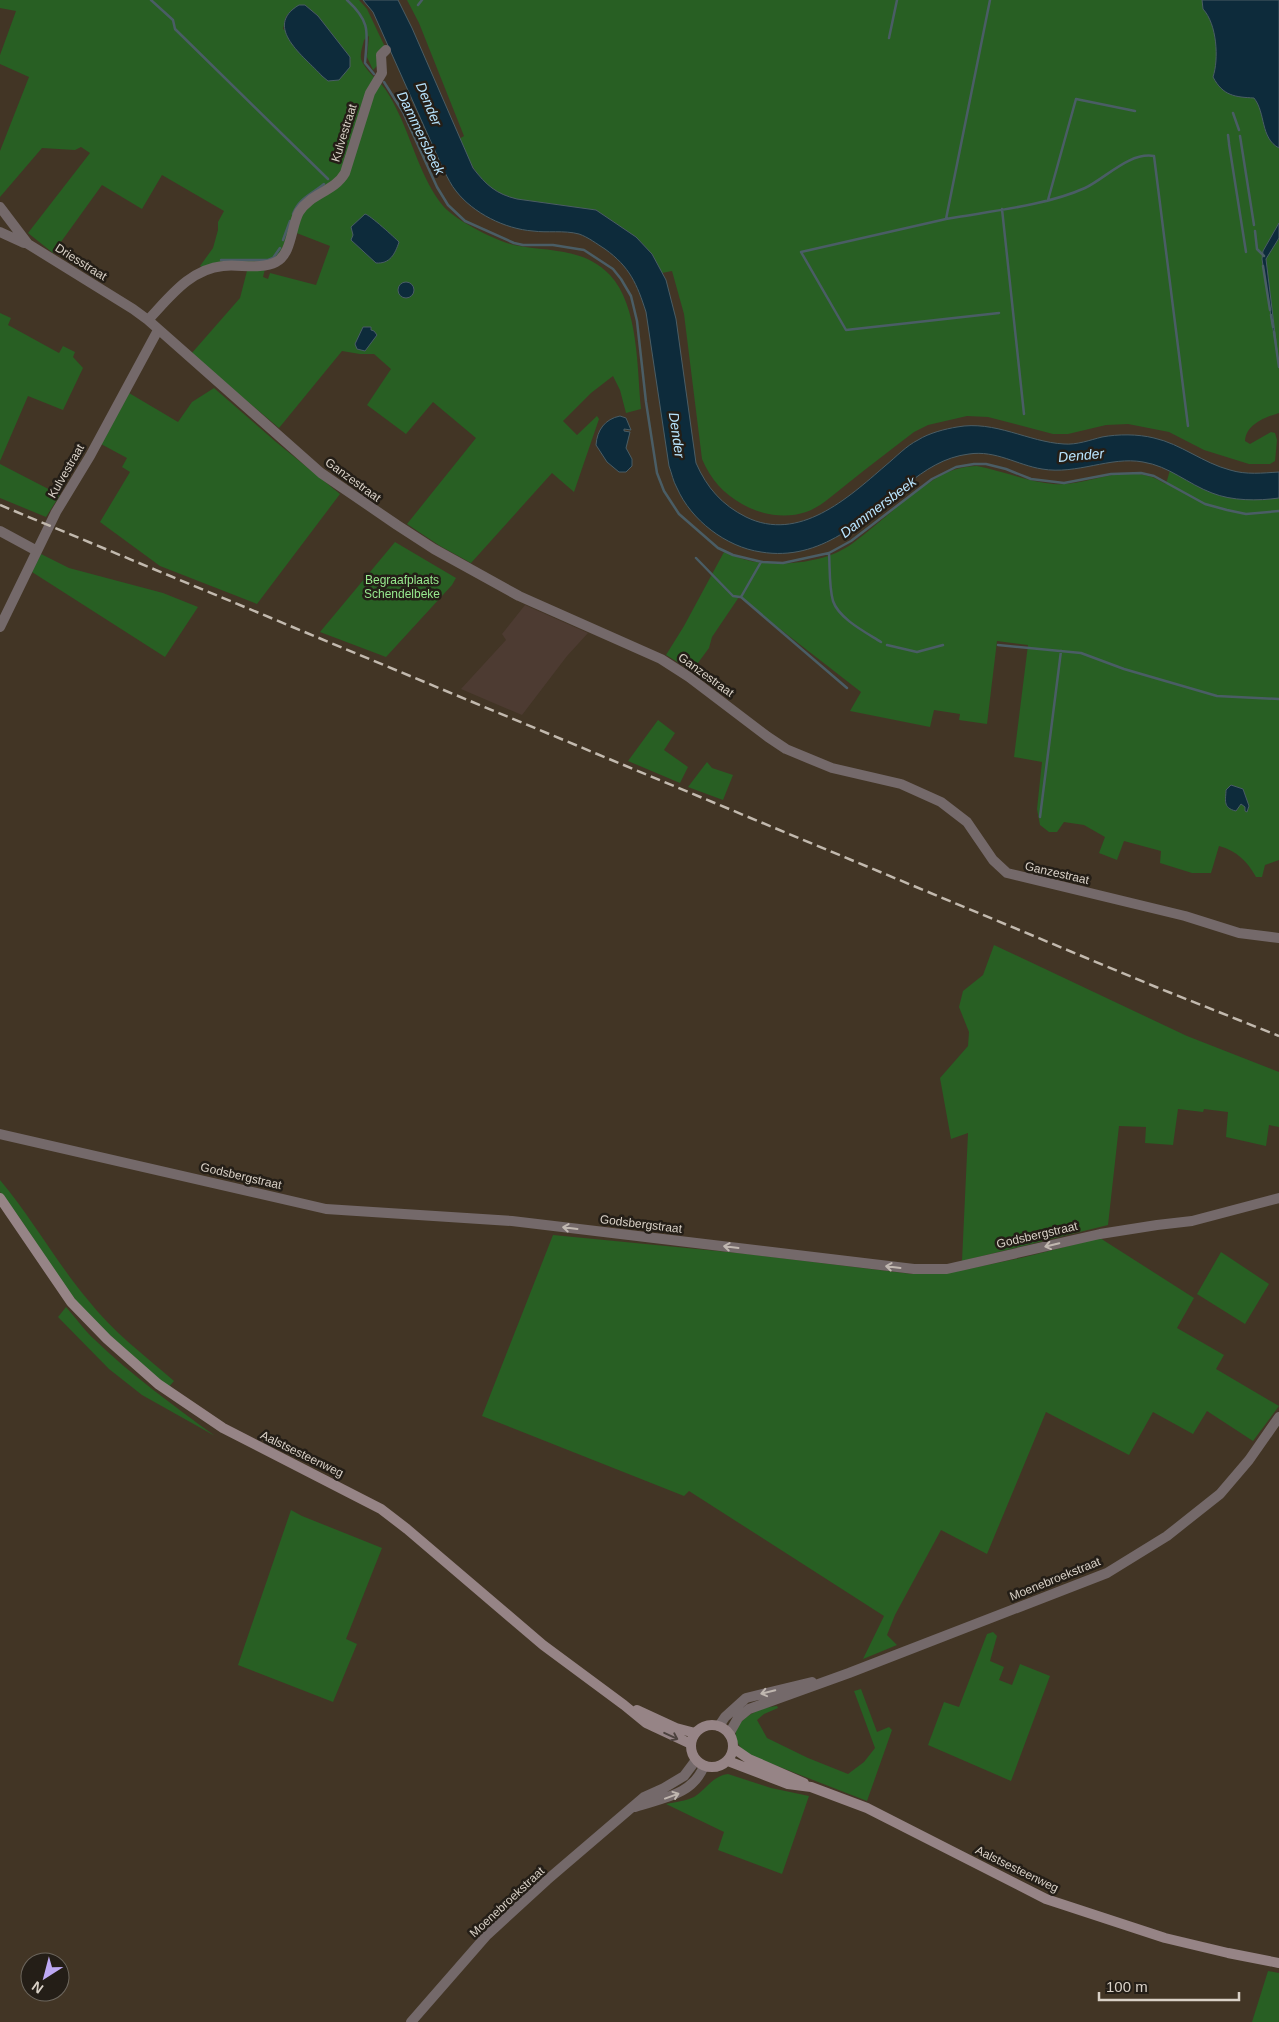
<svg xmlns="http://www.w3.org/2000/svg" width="1279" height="2022" viewBox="0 0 1279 2022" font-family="Arial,sans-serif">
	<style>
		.industrial { fill: #4d3b32 }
		.green { fill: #285f23; fill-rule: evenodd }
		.water { fill: #0d2b3b; stroke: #4a5d65 }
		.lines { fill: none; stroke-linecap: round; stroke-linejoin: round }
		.stream { stroke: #4a5d65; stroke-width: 2.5 }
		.minor { stroke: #74696a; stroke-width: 10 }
		.tertiary { stroke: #74696a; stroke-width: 10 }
		.secondary { stroke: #968486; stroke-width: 10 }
		.rail { stroke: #c2b9ae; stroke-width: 2.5; stroke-dasharray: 10 5; stroke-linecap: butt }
		.oneway { stroke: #c0b7b0 }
		.oneway2 { stroke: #4c423e }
		.labels { text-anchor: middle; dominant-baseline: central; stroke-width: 5; stroke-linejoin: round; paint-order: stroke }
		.street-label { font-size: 12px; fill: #d9d1c7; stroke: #241e17 }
		.park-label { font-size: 12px; fill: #97e88e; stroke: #241e17 }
		.water-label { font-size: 14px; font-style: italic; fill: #b9e5ff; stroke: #241e17 }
	</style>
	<rect width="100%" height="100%" fill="#423525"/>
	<!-- industrial -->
	<path class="industrial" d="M525 605 588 633 567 656 522 715 461 689 506 640 502 634Z"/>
	<!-- green -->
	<path class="green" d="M0 0H359L367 9 385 47 377 66 373 70 367 57 369 36 364 40C363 45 360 53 361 59 365 70 375 77 382 85 388 92 392 100 396 108 412 139 421 180 444 207 457 221 496 241 514 245 548 252 583 247 610 275 639 306 637 369 641 409L626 413 620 390 613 376 591 393 563 421 577 435 597 416 599 419 574 492 552 473 471 563 440 546 407 524 476 438 433 402 406 434 367 405 391 369 374 354H360L342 351 279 428 191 354 240 298 248 267 265 269 263 277 268 279 270 273 316 285 330 246 294 232 303 200C288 214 289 251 272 260L202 267 200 266 213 248 218 230V222L224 211 162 175 142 209 102 185 53 253 28 233 90 153 81 147 75 150 42 148 0 197V151L29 77 0 64V55L16 11 0 8ZM305 5 318 16 351 60 283 29 286 16Z
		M407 0H1279V413C1266 417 1246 424 1245 441L1250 444 1271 432 1275 433 1277 440 1275 461 1270 464H1249L1204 450 1169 432 1128 424 1106 425 1068 434H1053L988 417 967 416 928 425 914 432C892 449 869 466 847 484 834 494 821 507 806 512 785 519 761 515 742 504 723 493 711 480 702 459L684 314 672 271 662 273 652 254 636 237 596 210 517 199C482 190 473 169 459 139L464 136 419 23Z
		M0 313 11 318 8 325 59 353 63 346 75 352 73 357 83 368 63 410 28 396 0 461Z
		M214 388 276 442 340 494 257 604 160 566 100 522 130 472 122 467 127 458 101 444 129 393 178 422 192 402Z
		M0 464 60 495 46 517 0 498Z
		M977 466C1002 471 1027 481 1053 484 1085 487 1117 466 1148 476 1154 477 1160 481 1166 484L1170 470 1212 493 1258 500 1279 498V860L1265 865 1262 877H1256C1247 861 1237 851 1219 846L1211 873H1192L1160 863 1161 851 1124 841 1117 860 1099 853 1105 837 1084 825 1064 822 1057 832H1049L1040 825 1037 809 1042 762 1014 757 1028 645 997 641 987 724 959 720 960 714 934 710 930 727 850 711 861 692 739 597 712 637 709 648 692 671 666 655 684 626 724 552C735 556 746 561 757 562 788 566 828 562 853 543 875 527 894 508 916 492 937 477 950 467 977 466Z
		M395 542 456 578 452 585 386 657 320 632Z
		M41 554 69 568 163 593 198 607 165 657 32 572Z
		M658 720 675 733 664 750 688 767 680 783 628 761Z
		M707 762 712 768 733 775 723 800 688 787Z
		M994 945 1187 1036 1279 1072V1127L1269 1125 1266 1146 1226 1137 1228 1112 1204 1109 1203 1112 1178 1109 1173 1145 1145 1143 1146 1127 1119 1126 1108 1225 962 1261 968 1133 951 1139 940 1078 968 1046 969 1032 959 1007 963 991 983 975Z
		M0 1180C32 1218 56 1262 88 1300 112 1331 144 1355 174 1381L167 1389 85 1312 66 1288 19 1217 0 1192Z
		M553 1235 748 1254 912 1274 953 1272 1025 1257 1100 1238 1194 1298 1177 1328 1224 1355 1216 1369 1279 1406 1253 1441 1207 1411 1193 1434 1153 1412 1129 1455 1046 1412 987 1554 941 1530 895 1615 887 1635 897 1645 863 1659 884 1616 689 1491 684 1496 482 1416Z
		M1221 1252 1269 1284 1245 1324 1197 1294Z
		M66 1307C76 1318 84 1330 94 1339 131 1375 174 1406 215 1436L142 1395 109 1369 58 1317Z
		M291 1510 302 1516 382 1548 346 1639 357 1644 333 1702 238 1665Z
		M993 1632 997 1636 990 1661 1004 1667 999 1680 1012 1685 1020 1664 1050 1676 1011 1781 928 1745 944 1702 959 1707 987 1634Z
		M861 1689 877 1732 889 1727 892 1730 867 1801 749 1755C717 1732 749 1708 777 1706L778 1708 764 1714 757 1720 767 1738 808 1758 848 1774 864 1762 875 1748 854 1691Z
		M728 1774 771 1788 809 1796 782 1874 718 1850 724 1832 666 1804C675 1802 686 1801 694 1797 707 1789 712 1776 728 1774Z
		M1268 1971 1279 1973V2022H1252Z"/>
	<!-- water -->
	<path class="water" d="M363 0H398L412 28 473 168C486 185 496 194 517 199L596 210 636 237 652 254 666 280 676 319 696 463C707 488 722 505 746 517 799 543 848 498 885 466 896 457 906 446 918 440 929 433 945 429 957 427 995 420 1028 442 1064 444 1077 445 1090 440 1102 437 1118 434 1138 434 1154 438 1181 444 1203 463 1230 470 1246 475 1263 473 1279 472V498C1258 501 1232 501 1212 493 1188 484 1169 466 1143 462 1110 456 1077 475 1042 469 1017 465 996 450 969 454 944 457 925 470 906 485 863 519 821 562 761 552 726 547 691 520 677 488 673 481 672 474 669 466L646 312C637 284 630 267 605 249 597 244 588 237 579 234 564 230 547 233 533 231 505 229 473 213 456 191 451 185 448 178 444 171L373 12Z
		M1202 0H1279V148C1260 138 1266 113 1254 98 1235 97 1223 96 1213 77 1219 59 1217 24 1203 9Z
		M299 5H305L318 16 350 57V67L339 80 328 81 322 76C305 57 262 27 299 5Z
		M365 214C370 215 395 238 399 242 395 254 390 264 376 263L351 240 353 235 351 227Z
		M1279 223V238L1266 259 1279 367 1262 259 1263 251Z
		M398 290a8 8 0 1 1 16 0a8 8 0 1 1-16 0Z
		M363 327H371V330L374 331 377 335 365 351 357 349 355 344Z
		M620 416 626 418 631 430 624 429V431L630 432 626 448 632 459V466L626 472H619L607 462 596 445C597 430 605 419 620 416Z
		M1231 785 1243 789 1249 806 1247 812 1245 811V807L1241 804 1236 811C1222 808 1226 799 1226 790Z"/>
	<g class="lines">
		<!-- stream -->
		<path class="stream" d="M151 0 173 20 175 29 328 179
			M347 0C372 23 367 33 365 63L374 74
			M990 0 946 219C990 211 1045 206 1085 188 1106 178 1129 152 1154 156L1188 426
			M418 5 422 0
			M889 38 897 0
			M384 82 403 112 437 187 448 205 465 221 514 243 523 245H553L584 250 613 269 621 279 631 296 637 321 646 402 657 473 664 491 679 514 718 548 733 555 762 562 783 563 829 553 851 541 932 479 956 467 974 464H986L1006 469 1031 479 1064 483 1111 474 1141 473 1154 476 1205 504 1227 510 1246 514 1279 511
			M1233 113 1239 130
			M1228 135 1229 143
			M1240 136 1254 225
			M1229 144 1246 252
			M1048 200 1076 99 1135 111
			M1002 209 1024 414
			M293 214C299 198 312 194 324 184
			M946 219 801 252 846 330 999 313
			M1255 231 1257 249 1264 256
			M283 240 290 221
			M221 260H268L273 258 280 248
			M1263 266 1270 310
			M1271 315 1273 327
			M1274 332 1279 367
			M829 553C830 568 829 587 833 601 839 619 867 633 881 642
			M696 558 733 596 740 597
			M761 562 741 597 847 688
			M887 645 917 652 943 645
			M998 645 1081 653 1124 669 1217 696 1279 699
			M1040 817 1061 651"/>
		<!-- minor -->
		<path class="minor" d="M0 207 28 244 133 309 148 320 321 473 397 525 434 549 519 596 661 659 689 677 768 737 786 749 832 768 901 784 941 802 967 822 993 860 1007 873 1185 916 1239 933 1279 938
			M0 232 24 243
			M148 320C169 298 190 269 223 266 239 264 261 270 276 262 292 254 291 226 299 212 311 193 334 192 345 173L370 93 382 73 381 55 386 50
			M0 531 37 551
			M0 627 56 512 90 456 158 330
			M0 1134 326 1209 512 1221 914 1269H947L1100 1234 1157 1225 1192 1221 1279 1198"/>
		<!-- tertiary -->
		<path class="tertiary" d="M719 1726 725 1717 746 1698 812 1682
			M729 1734 738 1718 749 1709 849 1673 1107 1573 1167 1536 1220 1494 1249 1460 1279 1417
			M635 1807C661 1798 692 1796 704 1766
			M411 2022 487 1935 547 1880 644 1797 664 1788 684 1776 696 1760"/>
		<!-- secondary -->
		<path class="secondary" d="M0 1198 71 1302 107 1339 158 1384 223 1428 381 1509 407 1529 543 1645 624 1705 646 1723 691 1744
			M637 1710 676 1728 695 1733
			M691 1746a21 21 0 1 1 42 0a21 21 0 1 1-42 0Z
			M733 1748 749 1759 804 1783
			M728 1761 788 1784 811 1787 867 1808 1046 1899 1165 1938 1228 1953 1279 1963"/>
		<!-- rail -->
		<path class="rail" d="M0 505 1156 987 1279 1036"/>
	</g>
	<!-- one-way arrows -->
	<defs><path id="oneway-shaft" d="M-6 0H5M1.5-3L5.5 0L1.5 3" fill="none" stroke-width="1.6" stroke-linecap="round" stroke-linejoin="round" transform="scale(1.25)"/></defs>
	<g class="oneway">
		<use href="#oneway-shaft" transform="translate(570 1228) rotate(-173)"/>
		<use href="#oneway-shaft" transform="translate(1052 1245) rotate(167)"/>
		<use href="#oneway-shaft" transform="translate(731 1247) rotate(-173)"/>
		<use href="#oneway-shaft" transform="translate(893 1267) rotate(-173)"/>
		<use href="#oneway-shaft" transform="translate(768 1692) rotate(166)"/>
		<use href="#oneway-shaft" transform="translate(672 1796) rotate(-20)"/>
	</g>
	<use class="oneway2" href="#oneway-shaft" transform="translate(671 1736) rotate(25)"/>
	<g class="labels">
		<!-- street labels -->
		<g class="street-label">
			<text transform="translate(344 133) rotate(-73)">Kulvestraat</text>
			<text transform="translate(81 262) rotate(32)">Driesstraat</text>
			<text transform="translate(66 471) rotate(-60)">Kulvestraat</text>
			<text transform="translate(353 480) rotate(36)">Ganzestraat</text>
			<text transform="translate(706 675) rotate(36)">Ganzestraat</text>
			<text transform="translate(1057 873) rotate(13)">Ganzestraat</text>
			<text transform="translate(241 1176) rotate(13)">Godsbergstraat</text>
			<text transform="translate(641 1224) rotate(7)">Godsbergstraat</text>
			<text transform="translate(1037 1235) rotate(-13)">Godsbergstraat</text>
			<text transform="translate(302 1454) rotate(26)">Aalstsesteenweg</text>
			<text transform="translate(1055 1579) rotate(-22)">Moenebroekstraat</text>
			<text transform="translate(1017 1869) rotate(26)">Aalstsesteenweg</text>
			<text transform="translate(507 1902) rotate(-43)">Moenebroekstraat</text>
		</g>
		<!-- park labels -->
		<g class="park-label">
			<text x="402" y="580">Begraafplaats<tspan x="402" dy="14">Schendelbeke</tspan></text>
		</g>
		<!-- water labels -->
		<g class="water-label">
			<text transform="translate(429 104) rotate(67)">Dender</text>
			<text transform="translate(421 133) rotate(64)">Dammersbeek</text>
			<text transform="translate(677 435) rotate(82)">Dender</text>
			<text transform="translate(1081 455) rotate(-5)">Dender</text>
			<text transform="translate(878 507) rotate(-37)">Dammersbeek</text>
		</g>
	</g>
	<!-- north arrow -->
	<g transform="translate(45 1977) rotate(216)"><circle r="24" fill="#241e17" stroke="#6c665d"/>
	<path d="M0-4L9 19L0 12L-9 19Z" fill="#bea9f4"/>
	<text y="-8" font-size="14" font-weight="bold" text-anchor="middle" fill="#d9d1c7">N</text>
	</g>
	<!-- scale -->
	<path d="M1099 1992v8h140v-8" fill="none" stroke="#d9d1c7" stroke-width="2.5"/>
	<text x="1106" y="1992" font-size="15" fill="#d9d1c7" stroke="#241e17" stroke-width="4" paint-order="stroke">100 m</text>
</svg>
